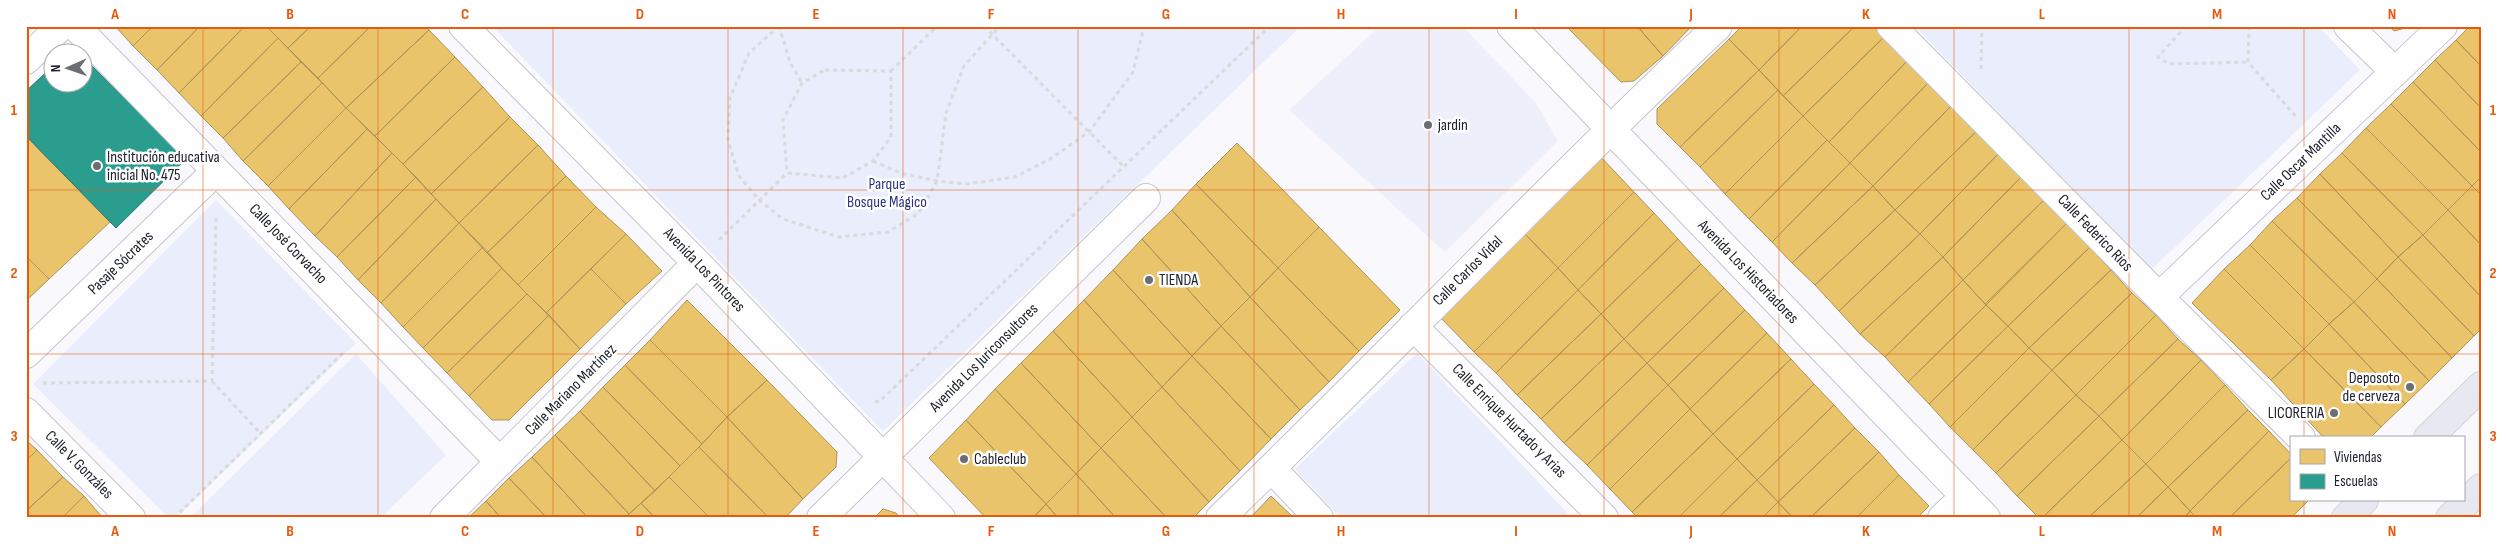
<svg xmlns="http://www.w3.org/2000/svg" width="2507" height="544" viewBox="0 0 2507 544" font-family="'Sofia Sans Condensed',sans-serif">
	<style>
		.built { fill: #edeffa }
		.green { fill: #e9edfc }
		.homes { fill: #e9c46a; stroke: #ad9458 }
		.schools { fill: #2a9d8f; stroke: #277872 }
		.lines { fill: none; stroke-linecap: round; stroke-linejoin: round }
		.minor-casing { stroke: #c4c6cd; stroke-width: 30 }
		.major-casing { stroke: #d4d5d9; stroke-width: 30 }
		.path { stroke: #d9dadb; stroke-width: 3; stroke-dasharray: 4 4; stroke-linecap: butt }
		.minor { stroke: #fefeff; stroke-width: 28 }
		.major { stroke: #e8e9f0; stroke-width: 28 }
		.grid { fill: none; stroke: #e8590c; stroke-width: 1; stroke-opacity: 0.55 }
		.poi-dot { fill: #6c6e76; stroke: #fff; stroke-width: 2 }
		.labels { text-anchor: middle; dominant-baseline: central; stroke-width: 5; stroke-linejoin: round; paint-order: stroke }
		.poi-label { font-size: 16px; fill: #20232e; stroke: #fff; text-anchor: start }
		.street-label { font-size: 16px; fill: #20232e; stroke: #fff }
		.park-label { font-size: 16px; fill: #2b3480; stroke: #fff }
		.neatline { fill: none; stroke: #e8590c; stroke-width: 2 }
		.grid-label { font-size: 16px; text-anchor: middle; font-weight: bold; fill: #e8590c }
	</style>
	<rect width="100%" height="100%" fill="#f9f9fd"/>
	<!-- built -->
	<path class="built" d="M1380 26H1462L1536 103 1558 141 1445 252 1289 110Z"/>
	<!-- green -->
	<path class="green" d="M492 26H1301L883 431Z
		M1915 26H2318L2360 70 2150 271Z
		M216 200 356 343 176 518H169L33 384Z
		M1417 353 1572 518H1341L1295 469Z
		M356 354 446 455 380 518H190Z"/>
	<!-- homes -->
	<path class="homes" d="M115 26H153L133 46Z
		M153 26H200L157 70 133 46Z
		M200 26H245L179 93 157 70Z
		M245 26H266L278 38 201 116 179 93Z
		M266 26H311L288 48Z
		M311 26H371L318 78 288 48Z
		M371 26H426L429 30 346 108 318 78Z
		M1566 26H1637L1663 56 1634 81 1621 82Z
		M1637 26H1692L1663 56Z
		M1742 26H1802L1759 70 1729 39Z
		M1802 26H1855L1783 96 1759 70Z
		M1855 26H1873L1884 37 1803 116 1783 96Z
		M2389 26H2413L2394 31Z
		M2470 26H2481V66L2456 40Z
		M429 30 455 57 375 136 346 108Z
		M1884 37 1908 60 1829 142 1803 116Z
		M278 38 301 62 223 138 201 116Z
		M1729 39 1759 70 1680 147 1657 124V109Z
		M2456 40 2481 66V108L2435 60Z
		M455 57 483 87 403 164 375 136Z
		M1908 60 1930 81 1850 163 1829 142Z
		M2435 60 2481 108V152L2413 82Z
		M301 62 322 83 243 161 223 138Z
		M1759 70 1778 90 1700 167 1680 147Z
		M1930 81 1953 104 1873 186 1850 163Z
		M2413 82 2481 152V177L2472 186 2391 104Z
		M322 83 346 108 268 186 243 161Z
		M483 87 510 117 431 194 403 164Z
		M1778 90 1803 116 1725 194 1700 167Z
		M1953 104 1979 129 1895 210 1873 186Z
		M2391 104 2472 186 2448 210 2366 128Z
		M346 108 367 129 289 209 268 186Z
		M1803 116 1827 140 1749 219 1725 194Z
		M510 117 538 145 459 223 431 194Z
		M2366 128 2448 210 2423 235 2342 153Z
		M367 129 392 153 315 236 289 209Z
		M1979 129 2000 152 1920 234 1895 210Z
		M26 136 110 222 49 279 26 256Z
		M1827 140 1850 163 1772 242 1749 219Z
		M1237 143 1319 227 1278 268 1196 184Z
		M538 145 566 176 487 253 459 223Z
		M2000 152 2022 176 1943 257 1920 234Z
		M392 153 416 177 337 257 315 236Z
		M2342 153 2423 235 2398 257 2320 174Z
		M1600 156 1634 192 1558 268 1523 232Z
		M1850 163 1873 186 1792 263 1772 242Z
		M2320 174 2398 257 2377 279 2297 198Z
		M566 176 596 207 518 285 487 253Z
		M2022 176 2045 199 1963 280 1943 257Z
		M416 177 436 199 358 280 337 257Z
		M2481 177V195L2472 186Z
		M1196 184 1278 268 1250 297 1172 210Z
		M1873 186 1895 210 1815 285 1792 263Z
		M2472 186 2481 195V245L2448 210Z
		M1634 192 1654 213 1578 290 1558 268Z
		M2297 198 2377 279 2354 302 2272 221Z
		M436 199 459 223 381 303 358 280Z
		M2045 199 2067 223 1986 305 1963 280Z
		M596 207 626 234 546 313 518 285Z
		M1172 210 1250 297 1221 326 1142 239Z
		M1895 210 1920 234 1839 311 1815 285Z
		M2448 210 2481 245V297L2423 235Z
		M1654 213 1678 239 1601 314 1578 290Z
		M2272 221 2354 302 2329 324 2250 245Z
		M459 223 483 247 403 327 381 303Z
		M2067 223 2090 247 2008 326 1985 304Z
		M1319 227 1400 310 1359 351 1278 268Z
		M1523 232 1558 268 1474 352 1438 315Z
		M626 234 662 271 626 304 591 269Z
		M1920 234 1943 257 1860 334 1839 311Z
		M2423 235 2481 297V329L2474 336 2398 257Z
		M1142 239 1221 326 1192 356 1113 270Z
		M1678 239 1701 264 1624 339 1601 314Z
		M2250 245 2329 324 2304 349 2224 269Z
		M483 247 502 268 423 348 403 327Z
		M2090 247 2111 270 2029 348 2008 326Z
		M26 256 49 279 26 301Z
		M1943 257 1963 280 1885 357 1860 334Z
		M2398 257 2474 336 2452 358 2377 279Z
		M1701 264 1724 288 1647 363 1624 339Z
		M502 268 527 294 447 373 423 348Z
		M1278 268 1359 351 1329 382 1250 297Z
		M1558 268 1578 290 1496 373 1474 352Z
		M591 269 626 304 580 349 546 313Z
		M2224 269 2304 349 2271 380 2192 303Z
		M1113 270 1192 356 1162 387 1084 300Z
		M2111 270 2132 293 2052 370 2029 348Z
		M2377 279 2452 358 2429 381 2354 302Z
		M1963 280 1986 305 1908 382 1885 357Z
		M1724 288 1745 310 1668 385 1647 363Z
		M1578 290 1601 314 1517 395 1496 373Z
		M2132 293 2156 315 2076 395 2052 370Z
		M527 294 549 315 469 396 447 373Z
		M1250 297 1329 382 1300 410 1221 326Z
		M687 300 767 380 727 417 650 340Z
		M1084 300 1162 387 1132 417 1053 331Z
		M2354 302 2429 381 2405 404 2329 324Z
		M1986 305 2008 326 1929 404 1908 382Z
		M1745 310 1767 333 1690 409 1668 385Z
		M1601 314 1624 339 1541 419 1517 395Z
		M549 315 580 349 509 420H492L469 396Z
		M2156 315 2178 339 2099 416 2076 395Z
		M2329 324 2405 404 2381 427 2304 349Z
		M1221 326 1300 410 1271 439 1192 356Z
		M2008 326 2029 348 1950 427 1929 404Z
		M1053 331 1132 417 1101 448 1021 363Z
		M1767 333 1791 359 1713 434 1690 409Z
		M1624 339 1647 363 1564 443 1541 419Z
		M2178 339 2201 360 2122 440 2099 416Z
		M650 340 727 417 702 444 625 365Z
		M2029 348 2052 370 1973 450 1950 427Z
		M2304 349 2381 427 2370 438H2324L2271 380Z
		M1192 356 1271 439 1240 471 1162 387Z
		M1791 359 1814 384 1737 459 1713 434Z
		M2201 360 2225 385 2146 464 2122 440Z
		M1021 363 1101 448 1076 474 995 389Z
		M1647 363 1668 385 1587 465 1564 443Z
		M625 365 702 444 680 466 603 387Z
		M2052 370 2076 395 1996 473 1973 450Z
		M767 380 837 452 836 467 803 499 727 417Z
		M1814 384 1834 405 1757 480 1737 459Z
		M1668 385 1690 409 1610 489 1587 465Z
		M2225 385 2248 410 2168 487 2146 464Z
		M603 387 680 466 655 491 580 411Z
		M1162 387 1240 471 1209 502 1132 417Z
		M995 389 1076 474 1046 504 966 420Z
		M2076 395 2099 416 2017 496 1996 473Z
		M1834 405 1855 428 1778 502 1757 480Z
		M1690 409 1713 434 1632 512 1610 489Z
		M2248 410 2269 431 2190 511 2168 487Z
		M580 411 655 491 629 514 555 435Z
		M2099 416 2122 440 2042 518H2039L2017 496Z
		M727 417 803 499 785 518H769L699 447Z
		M1132 417 1209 502 1193 518H1167L1101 448Z
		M966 420 1046 504 1033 518H986L929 458Z
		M1855 428 1879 452 1810 518H1793L1778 502Z
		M2269 431 2291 454V458L2229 518H2197L2190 511Z
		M1713 434 1737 459 1678 518H1638L1632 512Z
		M555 435 629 514 625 518H588L532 457Z
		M26 440 37 450 26 461Z
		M2122 440 2146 464 2088 518H2042Z
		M699 447 769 518H710L669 477Z
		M1101 448 1167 518H1116L1076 474Z
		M37 450 63 477 26 511V461Z
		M1879 452 1899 475 1856 518H1810Z
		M532 457 588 518H547L509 478Z
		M2291 458V500H2309L2291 518H2229Z
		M1737 459 1757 480 1718 518H1678Z
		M2146 464 2168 487 2136 518H2088Z
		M1076 474 1116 518H1058L1046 504Z
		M1899 475 1929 506 1917 518H1856Z
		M63 477 84 496 62 518H26V511Z
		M669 477 710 518H655L641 503Z
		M509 478 547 518H501L486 501Z
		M1757 480 1778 502 1762 518H1718Z
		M2168 487 2190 511 2184 518H2136Z
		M84 496 103 518H62Z
		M1271 496 1294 518H1250Z
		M486 501 501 518H468Z
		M1778 502 1793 518H1762Z
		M641 503 655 518H625L629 514Z
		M1046 504 1058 518H1033Z
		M883 509 896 513 901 518H874Z
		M2190 511 2197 518H2184Z"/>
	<!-- schools -->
	<path class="schools" d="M74 47 79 52H68Z
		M82 56 186 159 116 228 26 136V91L52 67V82H82Z"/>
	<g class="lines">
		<defs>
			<path id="minor" d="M75 26 500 462
				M463 26 697 263 941 518
				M1511 26 1986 518
				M1891 26 2159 297 2301 438
				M2348 26 2394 71
				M26 60 61 26
				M2159 297 2443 26
				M1413 326 1604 518
				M26 354 216 171
				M26 412 131 518
				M1271 468 1319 518
				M444 518 697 263
				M821 518 1146 198
				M1220 518C1388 356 1548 186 1718 26
				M1942 518 1965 496"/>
			<path id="major" d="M2428 438 2481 386
				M2346 518 2364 500
				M2450 518 2481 488"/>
		</defs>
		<!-- minor casing -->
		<use href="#minor" class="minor-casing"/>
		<!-- major casing -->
		<use href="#major" class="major-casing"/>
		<!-- path -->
		<path class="path" d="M779 26 749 53 730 98 728 140 739 176 760 201 783 219 839 237 888 232 919 213 937 181 946 113 964 66 1000 26
			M779 26 790 62 802 83
			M984 26 1124 167
			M2186 26 2158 57 2169 64 2248 62
			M2249 26 2248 62 2298 119
			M1981 69 1982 26
			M825 70 891 71V137L873 161 843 178 787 173 783 120 802 83Z
			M891 71 937 26
			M873 161 901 173 937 181 967 184 1015 177 1050 159 1089 132 1133 72 1144 26
			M719 240 787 173
			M212 381 260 433
			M43 383 212 381 216 218
			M875 401 879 402 1270 26
			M174 518 345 351"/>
		<!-- minor -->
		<use href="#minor" class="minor"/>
		<!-- major -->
		<use href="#major" class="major"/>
	</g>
	<!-- grid -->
	<path class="grid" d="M203 26V518M378 26V518M553 26V518M728 26V518M903 26V518M1078 26V518M1254 26V518M1429 26V518M1604 26V518M1779 26V518M1954 26V518M2129 26V518M2304 26V438M26 190H2481M26 354H2481M2304 500V518"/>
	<!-- markers -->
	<g class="poi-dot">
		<circle cx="1428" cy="125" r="5"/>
		<circle cx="97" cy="166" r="5"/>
		<circle cx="1149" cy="280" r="5"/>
		<circle cx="2410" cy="387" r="5"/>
		<circle cx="2334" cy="413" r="5"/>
		<circle cx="964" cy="459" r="5"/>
	</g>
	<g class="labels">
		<!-- poi labels -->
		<g class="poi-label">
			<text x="1438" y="125">jardin</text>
			<text x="107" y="157">Institución educativa<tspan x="107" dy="18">inicial No. 475</tspan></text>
			<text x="1159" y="280">TIENDA</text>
			<text x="2400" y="378" text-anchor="end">Deposoto<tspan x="2400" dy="18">de cerveza</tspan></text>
			<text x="2324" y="413" text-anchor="end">LICORERIA</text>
			<text x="974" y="459">Cableclub</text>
		</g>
		<!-- street labels -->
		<g class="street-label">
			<text transform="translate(2301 162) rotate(-44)">Calle Oscar Mantilla</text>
			<text transform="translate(2095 233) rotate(46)">Calle Federico Rios</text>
			<text transform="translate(288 244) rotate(46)">Calle José Corvacho</text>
			<text transform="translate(121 263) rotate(-44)">Pasaje Sócrates</text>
			<text transform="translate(704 270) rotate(46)">Avenida Los Pintores</text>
			<text transform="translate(1468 271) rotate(-45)">Calle Carlos Vidal</text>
			<text transform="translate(1748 272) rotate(46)">Avenida Los Historiadores</text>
			<text transform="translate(984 358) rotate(-45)">Avenida Los Juriconsultores</text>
			<text transform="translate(571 390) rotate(-45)">Calle Mariano Martínez</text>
			<text transform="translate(1509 421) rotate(45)">Calle Enrique Hurtado y Arias</text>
			<text transform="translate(79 465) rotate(45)">Calle V. Gonzáles</text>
		</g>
		<!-- park labels -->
		<g class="park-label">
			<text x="887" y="184">Parque<tspan x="887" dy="18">Bosque Mágico</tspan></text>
		</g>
	</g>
	<!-- border -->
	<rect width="2507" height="544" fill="none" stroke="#ffffff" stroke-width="55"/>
	<!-- legend -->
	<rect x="2290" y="436" width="175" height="65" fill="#ffffff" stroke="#a6a7ab"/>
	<rect x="2300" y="449" width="25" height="15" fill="#e9c46a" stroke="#a6a7ab"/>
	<text x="2334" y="462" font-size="15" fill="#20232e">Viviendas</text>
	<rect x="2300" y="474" width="25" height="15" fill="#2a9d8f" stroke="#a6a7ab"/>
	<text x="2334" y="486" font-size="15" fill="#20232e">Escuelas</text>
	<!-- north arrow -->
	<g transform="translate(68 68) rotate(268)"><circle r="24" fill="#ffffff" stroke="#a6a7ab"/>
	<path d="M0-4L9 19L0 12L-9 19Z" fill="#6c6e76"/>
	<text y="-8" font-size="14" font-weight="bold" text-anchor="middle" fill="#20232e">N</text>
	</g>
	<rect x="28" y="28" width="2452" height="488" class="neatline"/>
	<g class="grid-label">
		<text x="115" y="19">A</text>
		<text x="290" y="19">B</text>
		<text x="465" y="19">C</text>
		<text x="640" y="19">D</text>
		<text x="816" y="19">E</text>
		<text x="991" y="19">F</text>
		<text x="1166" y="19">G</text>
		<text x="1341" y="19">H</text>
		<text x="1516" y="19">I</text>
		<text x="1691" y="19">J</text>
		<text x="1866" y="19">K</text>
		<text x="2042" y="19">L</text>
		<text x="2217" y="19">M</text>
		<text x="2392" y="19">N</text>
		<text x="14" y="115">1</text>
		<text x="2493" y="115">1</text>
		<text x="14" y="278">2</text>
		<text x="2493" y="278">2</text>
		<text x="14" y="441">3</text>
		<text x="2493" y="441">3</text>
		<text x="115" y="536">A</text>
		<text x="290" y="536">B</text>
		<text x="465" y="536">C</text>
		<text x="640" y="536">D</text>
		<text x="816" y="536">E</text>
		<text x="991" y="536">F</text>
		<text x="1166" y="536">G</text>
		<text x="1341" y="536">H</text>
		<text x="1516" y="536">I</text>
		<text x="1691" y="536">J</text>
		<text x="1866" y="536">K</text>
		<text x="2042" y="536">L</text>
		<text x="2217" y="536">M</text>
		<text x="2392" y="536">N</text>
	</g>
</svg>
